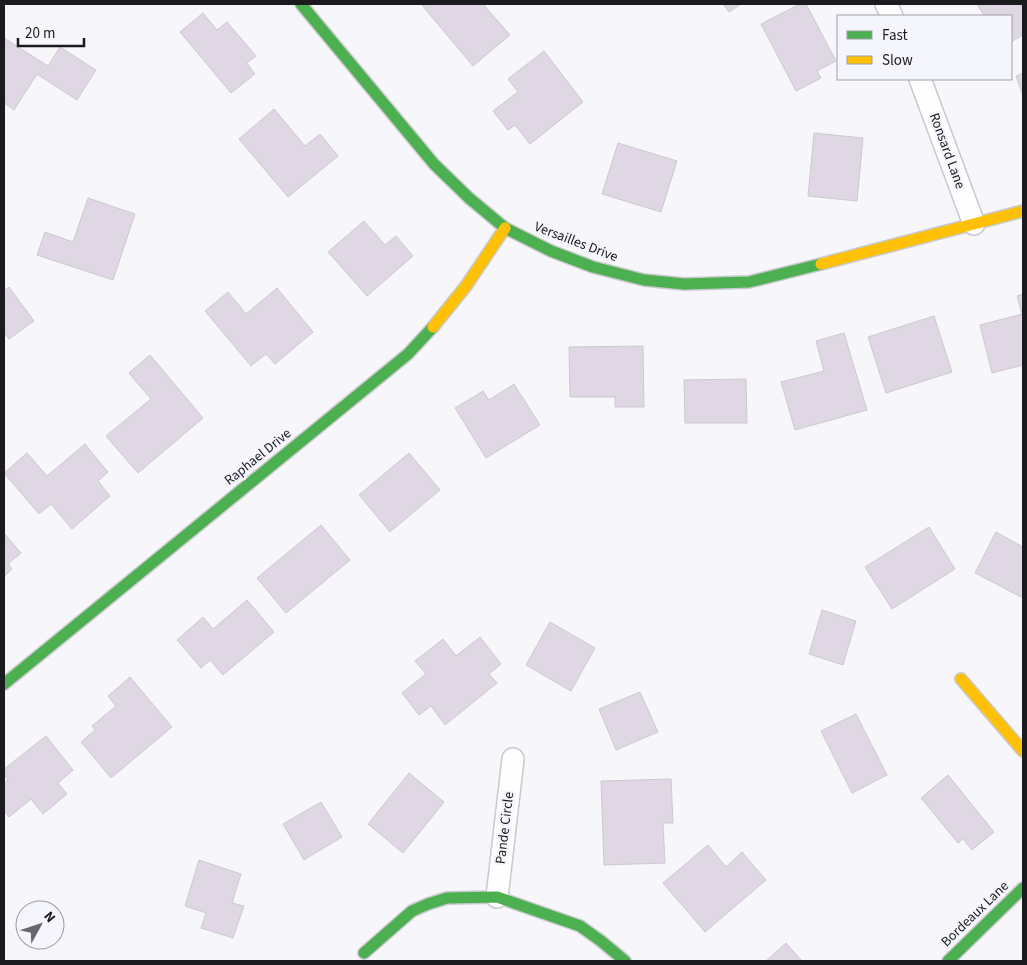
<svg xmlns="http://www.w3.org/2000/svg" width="1027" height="965" viewBox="0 0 1027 965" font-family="'Source Sans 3',sans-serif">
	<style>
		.building { fill: #dfd7e3; stroke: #cccacd }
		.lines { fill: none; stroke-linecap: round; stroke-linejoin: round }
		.street-casing { stroke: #c8c9cd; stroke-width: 24 }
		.fast-casing { stroke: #c8c9cd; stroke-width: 14 }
		.slow-casing { stroke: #c8c9cd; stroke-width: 14 }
		.street { stroke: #fefefe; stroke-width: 21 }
		.fast { stroke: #4caf50; stroke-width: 11 }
		.slow { stroke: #ffc107; stroke-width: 11 }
		.labels { text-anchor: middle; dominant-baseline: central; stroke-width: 5; stroke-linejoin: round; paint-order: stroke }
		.street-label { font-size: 14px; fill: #1b1b1f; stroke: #f5f6fd }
	</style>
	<rect width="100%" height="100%" fill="#f7f7fb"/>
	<!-- building -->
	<path class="building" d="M421 4H483L510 35 473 66Z
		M723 4H741L729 12Z
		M800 4H806L836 61 817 71 821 78 796 91 761 24Z
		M977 4H1023V35L1011 42V16H984Z
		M203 13 217 30 227 22 256 56 247 63 255 74 231 93 180 32Z
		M4 38 48 66 60 47 96 70 77 100 37 74 14 110 4 103Z
		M544 51 583 102 530 144 515 125 508 130 493 111 518 92 508 79Z
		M1023 73V96L1016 76Z
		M274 109 305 146 320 134 338 156 288 197 239 139Z
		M814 133 863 138 857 201 808 196Z
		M618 143 677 161 661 212 602 194Z
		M88 198 135 214 113 280 37 255 45 232 73 242Z
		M364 221 385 245 396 236 413 256 367 296 328 252Z
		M9 287 34 321 9 339 4 332V291Z
		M277 288 313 332 275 364 266 354 251 366 205 311 228 292 246 314Z
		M1023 294V365L992 373 980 325 1022 314 1017 296Z
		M934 316 952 372 886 393 868 337Z
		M844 333 867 410 795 430 781 382 824 371 816 341Z
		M643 346 644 407H615V397H570L569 347Z
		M150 355 203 418 138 473 106 436 151 399 129 373Z
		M746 379 747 423H685L684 380Z
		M514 384 540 425 486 458 455 408 483 391 489 400Z
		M85 444 108 472 98 481 110 496 72 529 51 504 39 514 4 473 27 453 47 476Z
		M409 453 440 490 390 532 359 495Z
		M321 525 350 560 286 613 257 578Z
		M929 527 955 569 892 609 865 567Z
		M996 532 1023 547V598L975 573Z
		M4 533 21 553 8 564 12 569 4 577Z
		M247 600 274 632 223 675 210 660 201 668 177 640 203 617 213 629Z
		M822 610 856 621 843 665 809 654Z
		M550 622 595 648 571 691 526 665Z
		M480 637 501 664 489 674 497 683 445 725 431 706 419 715 402 693 426 674 415 661 443 639 456 656Z
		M130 677 172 727 111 778 81 742 95 730 92 726 116 706 108 696Z
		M640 692 658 732 616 750 599 709Z
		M856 714 887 775 852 793 821 731Z
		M46 736 73 770 58 783 67 794 43 814 31 799 9 817 4 811V783L8 780 4 774V769Z
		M409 773 444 802 403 853 368 824Z
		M948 775 994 832 972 850 963 839 958 843 921 798Z
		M671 779 673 823H663L665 863 604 865 601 781Z
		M321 802 342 837 304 860 283 824Z
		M708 845 726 867 742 852 766 880 705 932 663 883Z
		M199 860 241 874 232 903 244 906 233 938 201 928 206 913 185 906Z
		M786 943 802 961H766Z"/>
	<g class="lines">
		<defs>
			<path id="street" d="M886 4 892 16
				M920 79 974 224
				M497 897 513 759"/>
			<path id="fast" d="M301 4 434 164 469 198 505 228 551 251 593 267 644 280 684 284 749 282 821 264
				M4 684 408 354 433 327
				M364 953 412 911 428 904 447 898 497 897 580 926 601 941 625 961
				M948 961 1023 888"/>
			<path id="slow" d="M821 264 1023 211
				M433 327 466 286 505 228
				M961 679 1023 751"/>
		</defs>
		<!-- street casing -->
		<use href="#street" class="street-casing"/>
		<!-- fast casing -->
		<use href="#fast" class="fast-casing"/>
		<!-- slow casing -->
		<use href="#slow" class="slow-casing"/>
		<!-- street -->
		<use href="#street" class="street"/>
		<!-- fast -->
		<use href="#fast" class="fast"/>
		<!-- slow -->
		<use href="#slow" class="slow"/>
	</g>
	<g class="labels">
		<!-- street labels -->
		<g class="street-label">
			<text transform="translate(947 151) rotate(70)">Ronsard Lane</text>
			<text transform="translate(576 242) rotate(21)">Versailles Drive</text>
			<text transform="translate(258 457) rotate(-39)">Raphael Drive</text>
			<text transform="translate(505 828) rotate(-83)">Pande Circle</text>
			<text transform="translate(975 914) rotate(-44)">Bordeaux Lane</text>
		</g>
	</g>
	<!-- border -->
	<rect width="1027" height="965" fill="none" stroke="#1b1b1f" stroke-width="10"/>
	<!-- legend -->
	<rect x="837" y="15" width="175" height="65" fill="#f5f6fd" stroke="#9e9ea4"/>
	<rect x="847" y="31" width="25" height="8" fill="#4caf50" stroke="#9e9ea4"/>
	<text x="882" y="40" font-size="15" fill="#1b1b1f">Fast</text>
	<rect x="847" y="56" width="25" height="8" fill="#ffc107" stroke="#9e9ea4"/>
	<text x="882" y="65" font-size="15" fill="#1b1b1f">Slow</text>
	<!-- north arrow -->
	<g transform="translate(40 925) rotate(50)"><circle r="24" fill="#f5f6fd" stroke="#9e9ea4"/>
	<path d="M0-4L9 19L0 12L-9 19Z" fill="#68686c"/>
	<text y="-8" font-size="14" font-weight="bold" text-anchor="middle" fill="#1b1b1f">N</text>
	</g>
	<!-- scale -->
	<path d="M18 38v8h66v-8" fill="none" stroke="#1b1b1f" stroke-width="2.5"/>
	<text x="25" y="38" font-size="15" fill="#1b1b1f" stroke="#f5f6fd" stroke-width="4" paint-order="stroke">20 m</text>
</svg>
